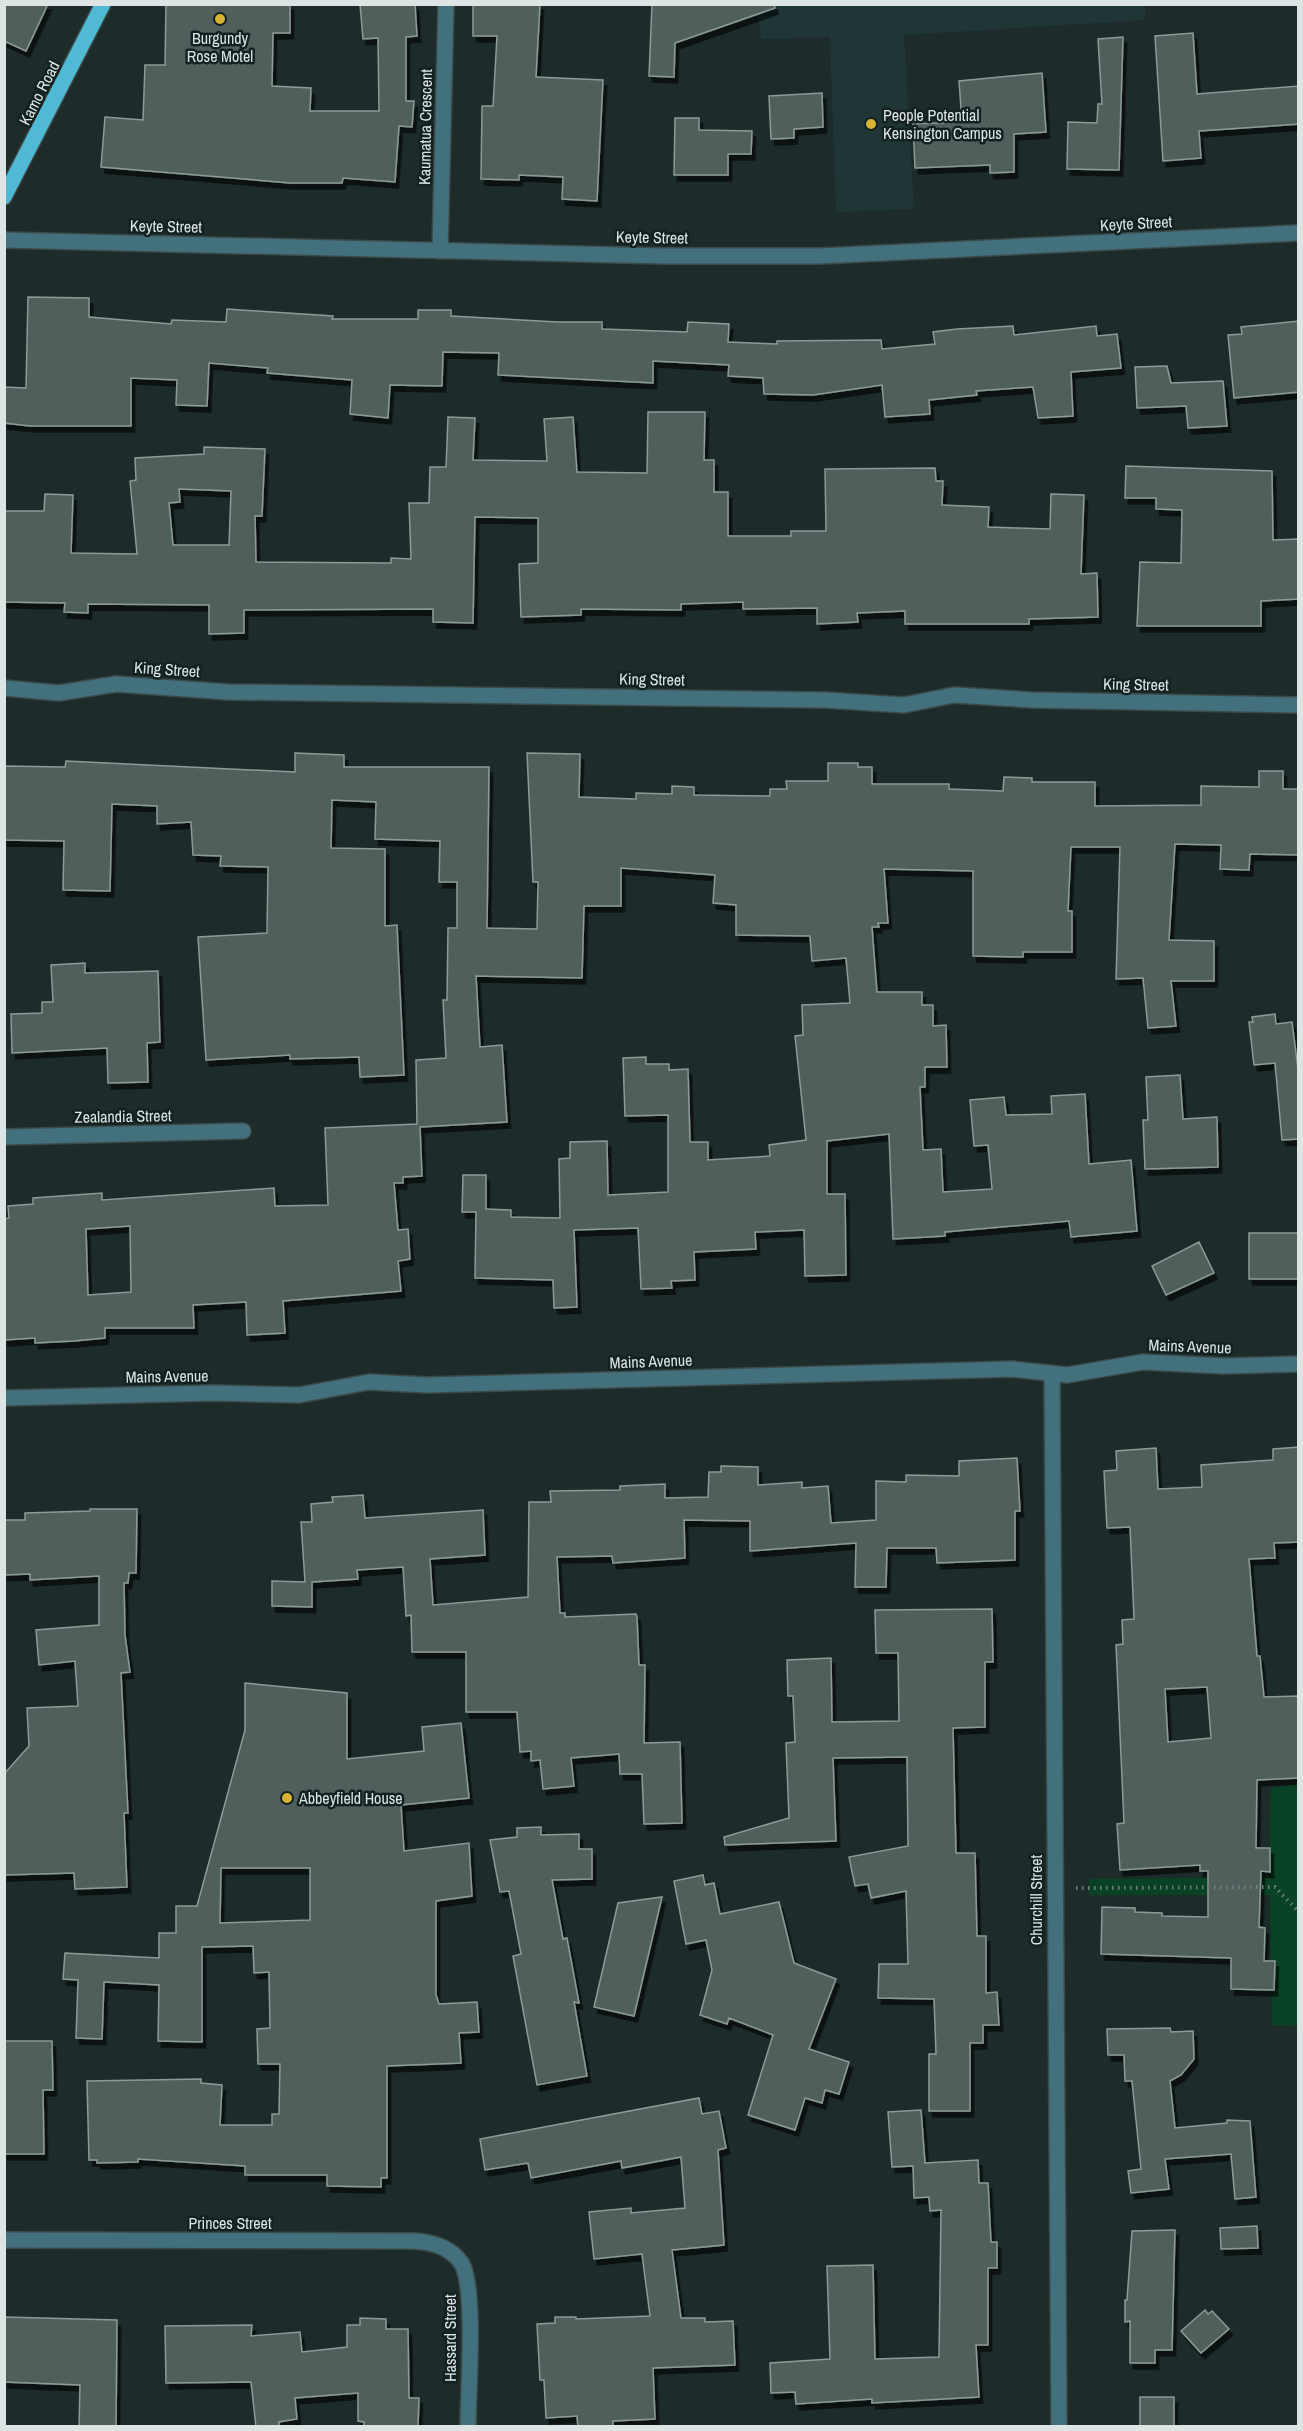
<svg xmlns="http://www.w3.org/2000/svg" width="1303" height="2431" viewBox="0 0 1303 2431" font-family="'Archivo Narrow',sans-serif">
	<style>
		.built { fill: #203636 }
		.green { fill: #094224 }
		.building { fill: #515f5b; stroke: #8c9b96; stroke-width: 1.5; fill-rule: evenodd; filter: url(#shadow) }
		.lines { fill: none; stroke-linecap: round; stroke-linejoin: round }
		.minor-casing { stroke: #3c4949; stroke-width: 18 }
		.major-casing { stroke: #3c4949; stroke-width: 18 }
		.path { stroke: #717c7c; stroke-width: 4; stroke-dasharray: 1.5 4.5; stroke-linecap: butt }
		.minor { stroke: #42707d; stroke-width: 15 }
		.major { stroke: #50b9d3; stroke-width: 15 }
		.poi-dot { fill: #d8b434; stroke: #142121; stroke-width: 2 }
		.labels { text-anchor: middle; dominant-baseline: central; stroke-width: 5; stroke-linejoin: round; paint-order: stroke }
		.poi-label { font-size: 16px; fill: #dce4e4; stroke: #142121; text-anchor: start }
		.street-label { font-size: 16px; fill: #dce4e4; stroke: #142121 }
	</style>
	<defs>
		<filter id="shadow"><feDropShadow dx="3.5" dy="6" stdDeviation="0" flood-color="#0009"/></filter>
	</defs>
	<rect width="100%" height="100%" fill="#1d2b2b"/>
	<!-- built -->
	<path class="built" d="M1145 4V20L904 35 914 209 836 212 830 37 761 39 757 5Z"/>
	<!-- green -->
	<path class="green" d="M1298 1784V2026L1272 2025 1270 1895H1089V1879L1270 1877 1271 1788Z"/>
	<!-- building -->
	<path class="building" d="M4 4H48L26 51 4 41Z
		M166 4H290V33H273L272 86 311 88 310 111H379L378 38 363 39 360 4H415L417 36 406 37V101H414L412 127 399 126 395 182 343 178 342 183H290L101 167 105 117 143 120 145 65H165Z
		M473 4H540L536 77 603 80 597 201 562 199 563 177 519 175V180L481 179 482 106H493L497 36H473Z
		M652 4H774L775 8 675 43 674 77 649 76Z
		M1193 33 1197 94 1299 86V124L1199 131 1201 158 1163 161 1155 36Z
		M1123 37 1119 170 1067 169 1068 122 1097 123 1098 104H1102L1098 39Z
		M1042 73 1046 132 1014 134V172L990 173V165L915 168 913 124 962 122 959 81Z
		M822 93 823 127 794 129V138L771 139 769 96Z
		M675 118H699V130L752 131 751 154H728V175H674Z
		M28 297 89 298V317L171 324 172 320 226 322 227 309 333 316 332 319H418V310H451V316L558 322H602V329L687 332 688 322 729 324 728 342 777 344V341L881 340 882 349 935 344 933 332 957 329 1013 326 1014 335 1096 326 1097 336 1117 334 1121 368 1071 372 1073 416 1038 418 1033 387 976 391 977 395 929 400 930 414 885 417 882 385 813 395 764 394 763 378 728 376 729 365 653 361V383L498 375 499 353 443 352 442 386 390 385 388 418 350 414 352 380 267 373 268 368 209 363 207 406 176 405 177 380 131 378V426H30L4 423V387L26 388Z
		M1299 321V392L1234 398 1228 335 1242 334 1241 327Z
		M1167 366 1171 383 1223 381 1227 426 1188 428 1186 406 1137 408 1135 367Z
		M648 412H705L704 460H714V492H728V536H791V531H826L825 469 935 468 936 481H943L942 505 989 507 988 527 1050 529 1051 494 1084 495 1081 574 1097 573 1098 617 1029 619V624H905V611L857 613 858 622 817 624V608L743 609V602L681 604V610L581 609V615L521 617 519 564 538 563V518L475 517 473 623 433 622V609L244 610V633L209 634V605L88 604V613L64 612 65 603 4 602V511H44L45 494 73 495 71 553 137 554 130 481 136 480 135 458 204 454V447L265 449 262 516H255L256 562 391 563V558L411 559 409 503H429L430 467H446L448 417 475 418 473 460 547 461 544 419 573 417 577 472 647 473ZM179 489 231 491 229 545H173L169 503 180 502Z
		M1126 466 1272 471 1273 540 1299 539V599L1261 601V626H1137L1140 562 1181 563 1182 510 1156 509V498H1125Z
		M295 753 344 755V767H489L487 928 537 929 538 882H533L527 753 580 754 579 797 636 799V793L672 794V786L694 787V795L770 796V789H787L786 781H828V763H858V767H872V784H949V789L1003 791 1004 777 1032 778V782H1095V806L1201 805V786L1259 787V771H1283V789H1299V855L1250 854 1249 870 1220 869 1221 845 1175 844 1169 940 1214 941V981H1171L1176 1026 1148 1028 1143 978 1116 979 1120 847H1071L1068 911H1072V952H1023V957L973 956V871L884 869 888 923H878L879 927H872L877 992H922V1005H933V1026L946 1025 947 1067H925V1087H920L923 1150 941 1149 943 1192 992 1189 988 1145 974 1146 970 1100 1004 1097 1006 1115 1052 1114 1051 1096 1085 1094 1089 1164 1131 1160 1137 1231 1071 1237 1069 1221 945 1232V1236L893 1239 889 1134 827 1141V1194H845L846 1275 805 1276 804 1230 755 1232 756 1249 694 1252 695 1280 671 1281 672 1288 641 1289 638 1228 574 1230 577 1307 554 1308 553 1280 475 1278 476 1212H462L463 1175H486V1209L511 1210V1217L560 1218 559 1159 570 1158V1142L607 1141 608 1195 668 1192V1115L625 1116 623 1058 646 1057V1064H669V1070L688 1069 690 1142H708V1160L770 1156 769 1145 806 1140 795 1036 803 1035 802 1005 850 1003 846 958 812 961 810 936 736 935V905L713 903 715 875 621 868V906H584L582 978 476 976 480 1047 502 1045 507 1122 420 1127 422 1176 403 1177V1183H394L398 1230 408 1229 410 1259 398 1261 401 1291 283 1301 285 1333 247 1335 246 1302 193 1305 194 1328H105V1338L74 1341 35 1343V1338L4 1340V1219L9 1218 8 1206 33 1204V1198L102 1193V1200L274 1188 275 1206 328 1205 325 1128 417 1124 416 1060 446 1058 443 1000H447L448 928H457V882H439L440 841 375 839 376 802 332 800 331 848 385 849V926L397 925 404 1075 360 1077 359 1057 290 1059V1055L206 1060 198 937 267 933 268 867 220 866 221 856 193 855 191 822 157 824V806L112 804 110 891 63 890 64 841 4 840V766L65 767 66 761 295 772ZM130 1226 131 1292 88 1295 86 1229Z
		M85 963V973L158 971 160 1042 147 1043 148 1082 108 1083 107 1048 12 1053 11 1014 42 1013V1002H53L51 965Z
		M1275 1014 1276 1024 1292 1022 1299 1077V1139L1282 1140 1275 1063 1254 1065 1249 1022H1253L1252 1017Z
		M1180 1075 1183 1119 1217 1117 1218 1167 1145 1169 1143 1120H1148L1146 1077Z
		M1249 1233H1299V1279H1249Z
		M1199 1242 1214 1273 1166 1295 1152 1266Z
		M1299 1447V1542L1274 1543 1275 1558 1249 1559 1257 1656H1260L1264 1697 1299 1696V1778L1257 1780 1256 1848H1270V1872L1261 1871 1259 1927 1265 1928 1264 1961H1275L1274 1990 1231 1989V1958L1101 1954 1102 1907 1135 1908V1912L1162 1913V1916L1208 1917V1871H1200V1865L1120 1870 1117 1824 1124 1823 1116 1645 1123 1644 1122 1620 1134 1619 1130 1527 1107 1528 1104 1471 1117 1470 1116 1451 1156 1448 1158 1489 1202 1487 1201 1465 1273 1460V1449ZM1207 1687 1211 1738 1168 1742 1165 1689Z
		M1017 1458 1020 1511H1015V1560L937 1563 936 1548H887L886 1587H855L856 1543 750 1551V1521L684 1520 685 1558 613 1563 612 1556 557 1557 560 1613H565V1617L636 1614 637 1617 639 1665H645L644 1743 680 1742 682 1823 644 1824 642 1774H620L619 1754 571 1758 574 1786 543 1789 540 1760 531 1761V1751L520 1752 517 1712H466V1652H412L411 1615 406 1616 403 1567 357 1570 358 1579 312 1582V1607L272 1606V1581L305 1582 301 1522H312L311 1504 333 1502 332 1497 363 1495 365 1518 483 1510 485 1555 430 1559 433 1605 528 1597 529 1502H551L550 1491 620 1490V1486L665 1484V1498L708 1497 709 1472H721V1466L758 1467V1485L802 1482V1488L828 1486 831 1523 876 1520V1481L906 1482V1475L959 1476V1461Z
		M90 1509H137L136 1573H129L128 1583H124L125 1635 130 1672 121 1673 128 1813H124L127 1887 75 1889 74 1873 4 1875V1774L29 1746 27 1708 78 1706 75 1661 39 1665 36 1630 99 1625V1576L30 1580V1574L4 1575V1520H25V1513L90 1511Z
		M992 1609 993 1662H985V1727L953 1728 956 1853H975L977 1936H986V1993L997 1992 999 2025H983V2043H970V2111H929V2054H936L934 1999 878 1998 879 1964H908L906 1891 871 1898 868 1884 855 1886 849 1857 908 1846 907 1757 833 1758 836 1841 725 1845 724 1837 789 1818 786 1743 795 1742 793 1696H788L787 1660 831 1658 832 1722 899 1721 898 1653H876L875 1610Z
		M245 1683 347 1693V1759L424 1751 422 1727 461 1723 469 1798 401 1805 404 1851 469 1843 472 1896 436 1901V1995L439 2004 477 2002 479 2032 459 2033 461 2063 387 2066V2178H381V2187L327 2186V2175H245V2166L138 2159V2162L97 2163V2160H89L87 2081 201 2079V2083L222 2085 220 2125H272V2114H279L280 2064H258L257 2029 270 2028 269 1972 254 1973 253 1946 202 1947V2042L158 2041 159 1985 104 1982 102 2039 76 2038 78 1980 63 1979 65 1953 159 1958V1933H176V1906H197L245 1730ZM221 1868H310V1920L220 1923Z
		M541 1827V1835L579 1834V1849H592V1879L552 1880 563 1939 567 1938 579 2003 574 2002 587 2076 537 2085 513 1956 521 1954 509 1891 500 1892 490 1840 517 1837V1828Z
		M703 1875 705 1885 714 1883 720 1914 779 1902 794 1963 836 1979 809 2049 849 2062 839 2094 825 2090 822 2103 805 2098 795 2130 748 2115 773 2035 729 2018 727 2024 700 2015 712 1970 706 1940 686 1944 674 1881Z
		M662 1897 634 2016 594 2007 618 1903Z
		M1170 2028 1171 2032 1193 2031 1194 2059 1181 2075 1170 2081 1175 2128 1227 2123V2120L1250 2121 1256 2197 1235 2199 1231 2154 1165 2159 1169 2189 1131 2193 1128 2171 1141 2169 1132 2081H1125L1124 2055H1108L1107 2029Z
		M4 2041H52L53 2090H43L44 2154H4Z
		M699 2098 702 2114 719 2111 726 2148 718 2150 724 2245 672 2250 681 2318H705V2322L733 2321 735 2365 653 2368 655 2419 613 2421V2427H578L577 2416 546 2418 544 2380H540L537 2324 555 2323V2317H576V2319L650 2316 642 2254 594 2259 589 2212 631 2208V2213L685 2208 681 2157 622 2168 621 2161 531 2178 528 2163 485 2170 480 2139Z
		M921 2110 925 2163 978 2160 979 2183H988L991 2242H997V2268H988V2345H976L979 2397 872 2403V2399L796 2404 795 2392 771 2393 770 2363 830 2359 827 2266 873 2265 875 2359 939 2357 941 2210 930 2211 929 2197 914 2198 913 2166 892 2167 888 2112Z
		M1257 2226 1258 2248 1221 2249 1220 2228Z
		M1175 2230 1172 2350H1155V2363H1130V2321L1125 2322V2300H1127L1132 2231Z
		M1205 2310 1208 2314 1212 2311 1229 2329 1201 2353 1181 2331Z
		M4 2317 117 2320 116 2427H79L80 2385 4 2382Z
		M360 2318 386 2319V2329H408L409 2398H419L418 2427H364V2422L358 2421V2393L295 2398 297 2419 279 2422V2427H256L251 2382 166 2383 165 2326 252 2325 251 2336 300 2332 302 2352 347 2347V2325H360Z
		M1140 2397H1174V2427H1140Z"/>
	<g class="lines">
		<defs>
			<path id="minor" d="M4 240 662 256H820L1298 233
				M440 251 446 4
				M4 688 59 693 116 684 228 692 825 700 904 705 954 695 1032 700 1298 705
				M4 1137 243 1131
				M1052 1374 1059 2426
				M4 1398 214 1393 299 1395 369 1382 427 1385 1012 1369 1067 1375 1143 1362 1224 1366 1298 1364
				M4 2240 414 2241C433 2242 451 2247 462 2264 476 2290 468 2392 468 2426"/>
			<path id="major" d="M4 197 103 4"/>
		</defs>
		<!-- minor casing -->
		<use href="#minor" class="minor-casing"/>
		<!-- major casing -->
		<use href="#major" class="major-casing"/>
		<!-- path -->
		<path class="path" d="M1076 1888 1275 1887 1298 1911"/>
		<!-- minor -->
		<use href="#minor" class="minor"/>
		<!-- major -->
		<use href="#major" class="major"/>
	</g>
	<!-- markers -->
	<g class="poi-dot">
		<circle cx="220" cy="19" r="6"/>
		<circle cx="871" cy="124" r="6"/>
		<circle cx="287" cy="1798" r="6"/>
	</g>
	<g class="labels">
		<!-- poi labels -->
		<g class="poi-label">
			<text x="220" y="38" text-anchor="middle">Burgundy<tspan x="220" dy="18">Rose Motel</tspan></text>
			<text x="883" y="115">People Potential<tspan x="883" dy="18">Kensington Campus</tspan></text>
			<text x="299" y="1798">Abbeyfield House</text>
		</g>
		<!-- street labels -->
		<g class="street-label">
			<text transform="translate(39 93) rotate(-63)">Kamo Road</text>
			<text transform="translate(425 127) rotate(-89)">Kaumatua Crescent</text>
			<text transform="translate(1136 223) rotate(-3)">Keyte Street</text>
			<text transform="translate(166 226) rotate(1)">Keyte Street</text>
			<text transform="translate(652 237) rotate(1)">Keyte Street</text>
			<text transform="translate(167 669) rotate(4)">King Street</text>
			<text transform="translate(652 679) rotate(1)">King Street</text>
			<text transform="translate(1136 684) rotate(1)">King Street</text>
			<text transform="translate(123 1116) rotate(-1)">Zealandia Street</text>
			<text transform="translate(1190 1346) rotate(2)">Mains Avenue</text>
			<text transform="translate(651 1361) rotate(-2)">Mains Avenue</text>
			<text transform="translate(167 1376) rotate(-1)">Mains Avenue</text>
			<text transform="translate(1036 1900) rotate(-90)">Churchill Street</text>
			<text x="230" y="2223">Princes Street</text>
			<text transform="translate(450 2338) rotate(-90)">Hassard Street</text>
		</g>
	</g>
	<!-- border -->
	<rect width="1303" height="2431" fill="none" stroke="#dce4e4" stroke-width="12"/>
</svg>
